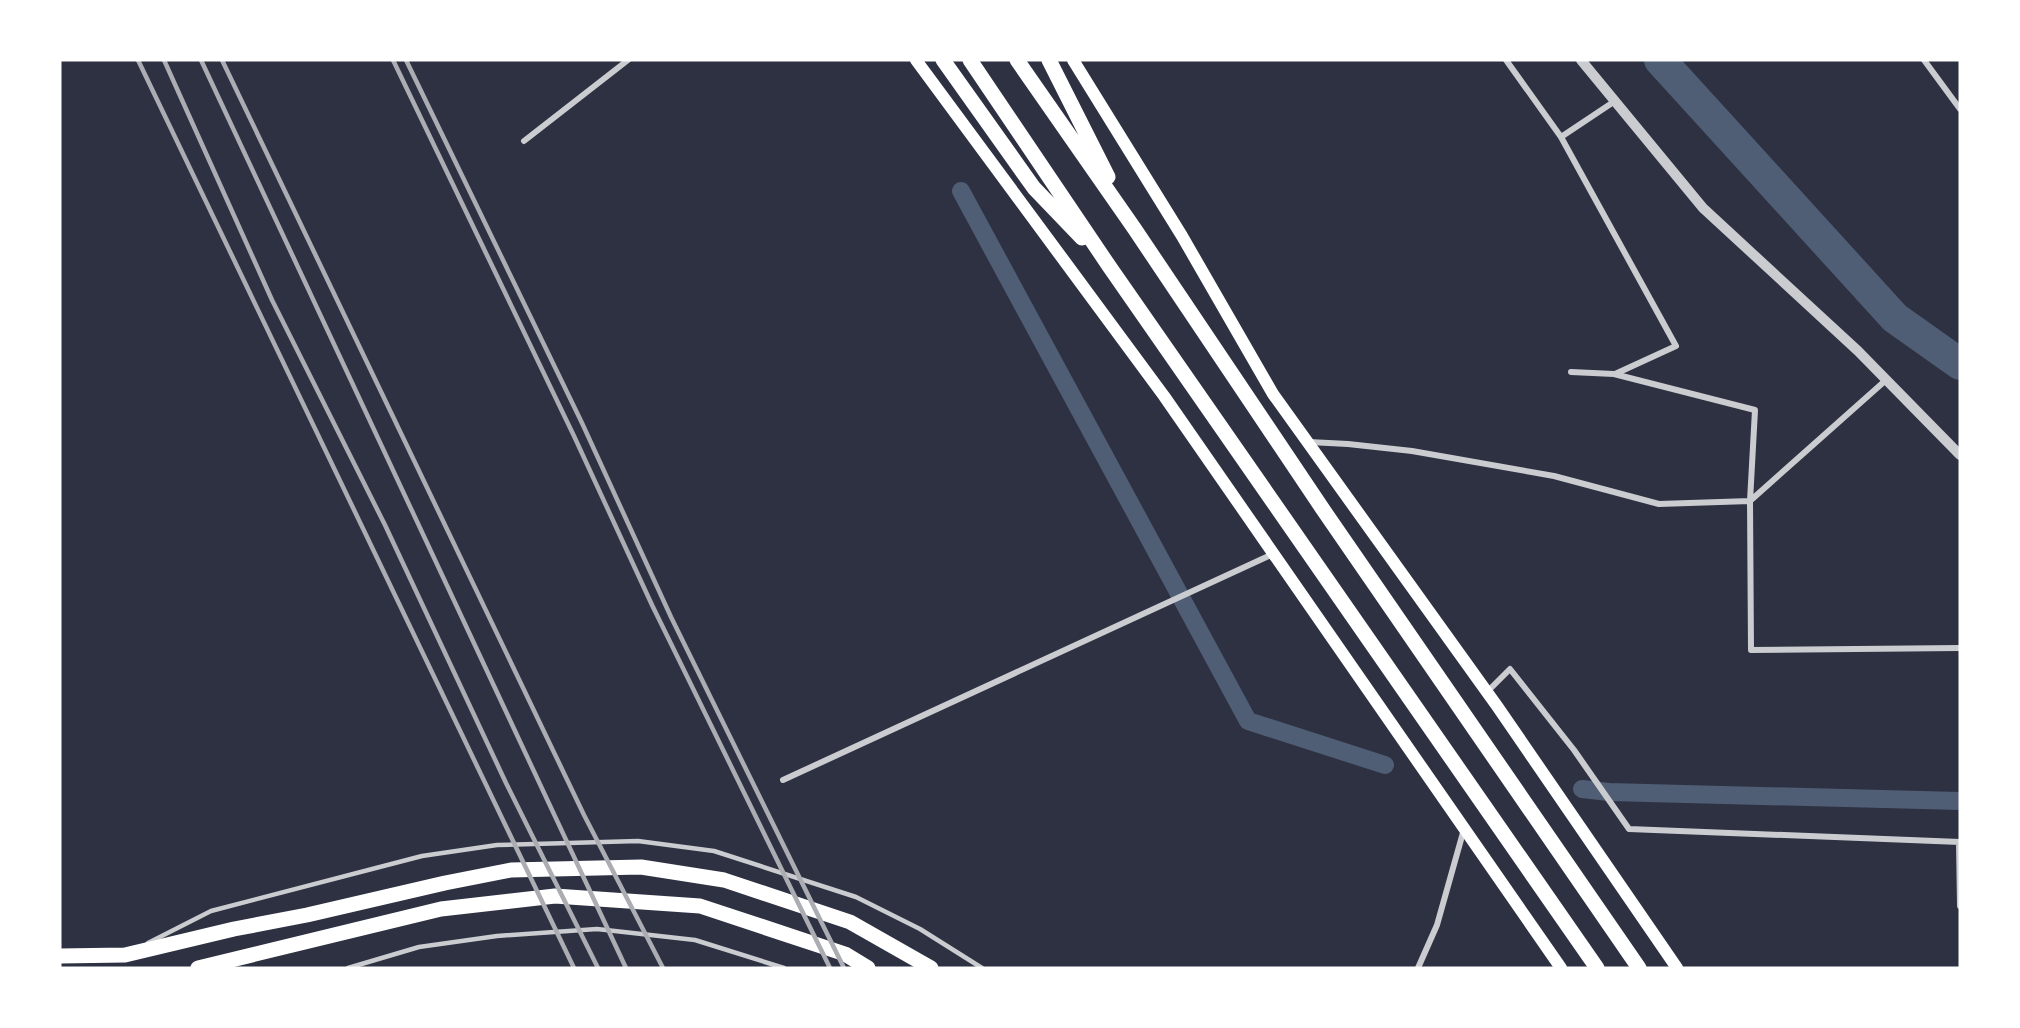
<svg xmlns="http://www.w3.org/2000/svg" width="2020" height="1028" viewBox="0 0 2020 1028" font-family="'Golos Text',sans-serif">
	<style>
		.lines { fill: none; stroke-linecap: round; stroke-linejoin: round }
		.canal { stroke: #4f5d75; stroke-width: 18 }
		.river { stroke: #4f5d75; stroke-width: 32 }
		.service { stroke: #caccd0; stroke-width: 4.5 }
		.minor { stroke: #caccd0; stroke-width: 6 }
		.tertiary { stroke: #caccd0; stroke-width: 10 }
		.secondary { stroke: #fff; stroke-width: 12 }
		.primary { stroke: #fff; stroke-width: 15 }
		.trunk { stroke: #fff; stroke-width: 15 }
		.rail { stroke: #abadb3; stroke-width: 4.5 }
	</style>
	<rect width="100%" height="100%" fill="#2d3142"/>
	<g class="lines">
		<!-- canal -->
		<path class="canal" d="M961 191 1248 721 1385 765
			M1582 789 1609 792 1960 801"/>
		<!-- river -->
		<path class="river" d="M1660 60 1895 318 1960 364"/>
		<!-- service -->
		<path class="service" d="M148 943 211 911 422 856 497 845 638 841 714 851 856 897 920 929 982 968
			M348 968 419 947 497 936 597 929 695 940 784 968"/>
		<!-- minor -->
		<path class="minor" d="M1506 60 1561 137
			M1924 60 1960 109
			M524 141 628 60
			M1571 372 1614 374 1755 410 1750 501 1751 650 1960 648
			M1615 374 1676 346 1561 137 1615 101
			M1309 442 1348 444 1412 451 1554 476 1659 504 1750 501 1886 380
			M1487 692 1510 669 1574 750 1629 829 1960 842
			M783 780 1273 554
			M1959 842 1960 906
			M1418 968 1437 925 1464 829"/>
		<!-- tertiary -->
		<path class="tertiary" d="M1581 60 1703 208 1858 351 1960 455"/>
		<!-- secondary -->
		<path class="secondary" d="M916 60 1164 396 1561 968
			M1073 60 1182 236 1273 394 1497 706 1677 968"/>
		<!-- primary -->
		<path class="primary" d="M60 956 125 955 234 929 307 915 445 883 511 870 641 867 724 880 850 922 931 968
			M198 968 441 909 555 896 700 906 845 954 868 968"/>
		<!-- trunk -->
		<path class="trunk" d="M943 60 1034 188 1082 238
			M970 60 1109 266 1597 968
			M1017 60 1134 228 1322 508 1639 968
			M1049 60 1108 177"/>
		<!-- rail -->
		<path class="rail" d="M138 60 574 968
			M164 60 272 300 385 525 506 783 598 968
			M201 60 626 968
			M222 60 584 815 663 968
			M393 60 574 436 652 605 830 968
			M406 60 582 423 671 617 844 968"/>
	</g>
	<!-- border -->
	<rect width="2020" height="1028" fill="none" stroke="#ffffff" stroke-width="123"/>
</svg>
